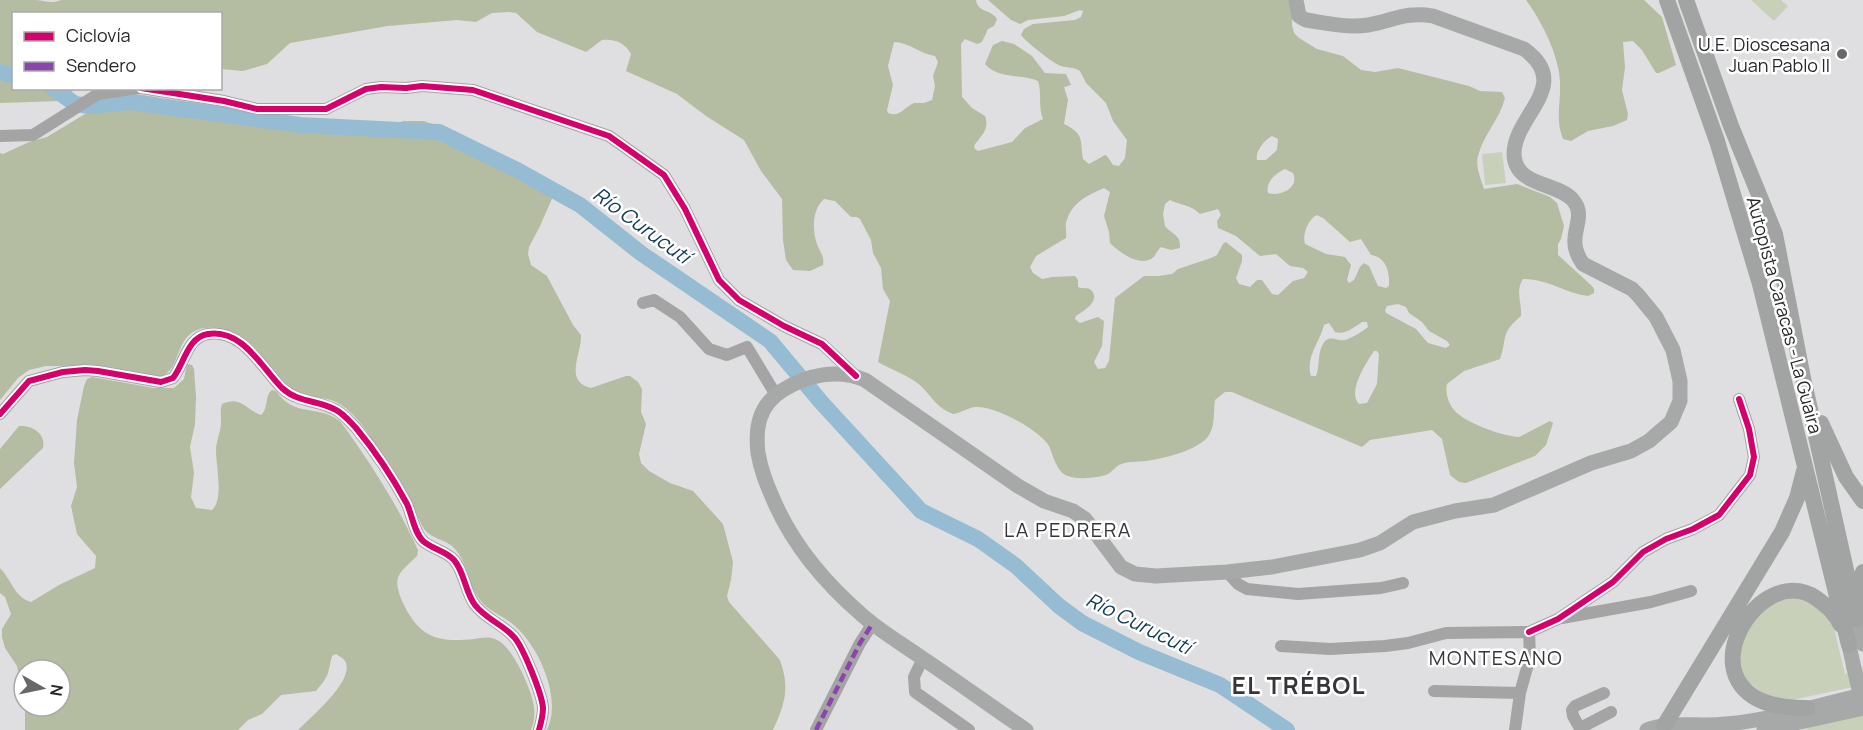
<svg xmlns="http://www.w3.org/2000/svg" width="1863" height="730" viewBox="0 0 1863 730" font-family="Manrope,sans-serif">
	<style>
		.green { fill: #c8d0b9 }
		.forest { fill: #b4bca1; fill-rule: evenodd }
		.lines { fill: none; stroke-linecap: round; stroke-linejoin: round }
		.river { stroke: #96bcd3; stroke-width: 16 }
		.minor { stroke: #a4a4a5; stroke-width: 12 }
		.major { stroke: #a7a8a8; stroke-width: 15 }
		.highway { stroke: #a2a3a3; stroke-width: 16 }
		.major-bridge { stroke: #a7a8a8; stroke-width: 15 }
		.quiet { stroke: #8e44ad; stroke-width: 4.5; stroke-dasharray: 9 4.5; stroke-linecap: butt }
		.cycleway-casing { stroke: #fff; stroke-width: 10 }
		.cycleway { stroke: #d6006c; stroke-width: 6 }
		.poi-dot { fill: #68686a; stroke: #fff; stroke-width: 2 }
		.labels { text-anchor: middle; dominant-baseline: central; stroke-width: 5; stroke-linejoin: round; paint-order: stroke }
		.poi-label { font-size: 18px; fill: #28282a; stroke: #fff; text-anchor: end }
		.street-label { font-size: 18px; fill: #28282a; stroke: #fff }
		.water-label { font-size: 20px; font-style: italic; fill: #0f3c53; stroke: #fff }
		.neighbourhood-label { font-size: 20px; letter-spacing: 1.5px; fill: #363639; stroke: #fff }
		.district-label { font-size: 24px; font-weight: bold; letter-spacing: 1.5px; fill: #363639; stroke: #fff }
	</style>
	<rect width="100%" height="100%" fill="#dfdfe1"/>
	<!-- green -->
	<path class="green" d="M1751 0H1781L1788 6 1774 21Z
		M1502 152 1506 183 1485 185 1482 154Z
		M1781 595 1811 602 1833 624 1845 674 1863 669V685L1787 701 1769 697 1741 677 1738 644 1753 617Z
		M1863 714V730H1805L1811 726Z"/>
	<!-- forest -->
	<path class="forest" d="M0 0C12 0 24 0 36 0 46 1 52 4 61 0H976C978 13 991 9 997 19L994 26 988 29 982 42 977 44 965 39 961 44 962 97 972 108 985 116C990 130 981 135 974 146L975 149 978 151 1012 142 1025 128 1043 119C1038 107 1042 93 1038 81 1020 73 999 80 985 64L993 45 1002 41 1014 44 1032 56 1045 73 1066 74 1071 85 1064 87 1068 100 1064 124C1085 134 1080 141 1083 159L1089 164 1105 155 1107 156 1113 165 1119 166 1125 158 1127 140 1113 121 1106 103 1086 83 1080 71C1074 67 1068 68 1061 66 1054 64 1025 41 1021 35L1024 29 1033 24 1075 20 1081 17 1083 11 1080 10 1064 16 1028 20 1020 24 1011 20 988 0H1293L1292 25 1294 33 1299 38 1317 49 1343 56 1361 70 1375 72 1398 68 1469 86 1480 91 1502 92 1505 98C1500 119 1483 135 1478 156 1475 166 1481 179 1484 189L1517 184 1550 197 1557 203 1564 226 1561 239 1558 244V255L1592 286 1594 289V293L1588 296C1564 293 1549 279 1523 279 1515 291 1522 302 1521 316 1500 334 1508 335 1500 359L1464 371 1447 384C1445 392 1448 403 1454 410 1465 423 1502 436 1519 437L1550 421 1553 423 1546 445 1535 456 1466 483 1459 482 1450 475 1442 439 1432 430 1370 440 1362 447 1232 392H1225L1215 400C1213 414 1216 428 1206 439 1192 452 1164 458 1146 461 1138 462 1127 461 1119 465 1115 467 1112 472 1108 474 1098 478 1079 480 1068 476 1057 473 1053 455 1049 446 1040 430 994 405 975 407 967 408 961 413 953 414 937 408 932 397 921 386 912 377 890 369 878 362L890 301 883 289 881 268 873 253 871 240 860 219 857 217H851L835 201 824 199C813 208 812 228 816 241 818 250 825 255 823 265L810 271 793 270 786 260 783 240 782 199 761 171 744 140 706 116 677 94 626 71 631 54C625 43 615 39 602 40L586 52 537 32 516 13 509 12 492 13 476 22 457 20 388 26 290 43 267 64 243 71 221 69 220 14H14V88L75 89 60 101 0 103ZM894 42C909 42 920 54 935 56L938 62 933 76 935 86 932 100 924 103H914C904 107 900 118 888 113L887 110 893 85 888 66ZM1272 136 1278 139 1277 150 1266 160H1257C1255 152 1264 140 1272 136ZM1285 169 1293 173C1300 188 1280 197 1268 193 1265 182 1276 173 1285 169ZM1104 188 1110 192 1104 216 1109 232 1110 243C1119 252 1138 266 1151 259 1156 256 1157 250 1161 247L1171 250 1180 248C1181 234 1172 235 1165 226L1163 214 1165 204 1170 200C1182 206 1190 204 1200 214L1218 209 1221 215 1217 221 1218 228 1236 236 1260 256 1276 254 1290 266 1303 268 1308 272 1304 278 1293 281 1278 295 1272 294 1262 280H1257L1250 287 1239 284 1236 278 1242 261V255L1226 242 1223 244 1217 255 1211 258 1178 269 1172 274 1158 276H1144L1115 298 1109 361 1105 368 1098 369 1094 362 1102 346 1104 321 1098 317 1080 323 1075 319 1076 316C1082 312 1102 301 1091 290 1088 287 1082 289 1078 287V280L1075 276 1052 277 1042 279 1033 273 1030 267 1036 256 1066 238C1067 233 1065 228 1066 223 1071 203 1086 196 1104 188ZM1317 215 1323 218 1350 242 1361 239 1371 255C1386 257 1390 272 1389 286L1386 288 1378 286 1369 266 1364 263 1360 267 1354 280 1349 283 1347 280 1351 265 1345 257 1326 254 1305 244C1302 235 1308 219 1317 215ZM1398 304 1406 307 1409 313 1422 322 1429 331 1447 341 1450 345 1446 348 1428 343 1416 329 1386 313 1385 310 1387 306ZM1362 322H1367L1368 327C1363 331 1355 336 1348 339 1339 344 1330 332 1323 344 1317 355 1320 366 1316 376H1311C1305 357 1320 342 1324 325L1329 323 1335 332C1345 335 1353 328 1362 322ZM1374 351H1377L1379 354 1377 384 1367 403 1359 404C1347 392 1366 363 1374 351Z
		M1526 0H1644L1662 17 1676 65 1659 73H1656L1642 50 1633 41 1623 42 1625 67 1622 90 1628 114 1627 120 1613 126 1588 131 1571 141 1563 139C1555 119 1561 103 1560 83 1560 57 1541 20 1526 0Z
		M129 93 156 97 190 108 209 117 259 127 274 125 282 121H313L333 130 362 135 379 134 403 121H424L462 136 478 148 503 159 523 175 537 181 554 194 540 226 529 247 528 254 531 265 547 276 573 325 581 335C582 354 563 381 591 388L626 376H630L638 382 642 389 641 412 646 424 639 454 641 463 649 471 670 483 693 491 723 524 733 562 731 580 727 596 729 602 780 660C790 688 785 704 773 730H547C562 699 540 649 516 627 505 616 490 613 480 600 468 585 468 562 454 548 446 539 431 539 424 529 417 518 414 504 407 492 400 479 390 467 382 454 371 439 363 423 349 411 330 392 309 402 291 388 263 366 258 333 216 328 171 323 185 371 160 376L104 366H46L29 370 18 378 0 400V153L3 154 29 142 47 137 103 103Z
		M187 364 192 365 194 369 196 397 195 424 190 447 194 473 191 497 196 508 212 510C224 500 216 465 216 451 216 440 221 432 221 422 221 415 220 410 222 404 241 395 246 410 261 415 269 408 264 396 272 390L276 391C294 418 318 404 340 421 370 462 397 504 418 550L417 556C399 574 391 575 403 603 419 637 437 643 474 639 482 638 489 636 497 640 513 647 532 690 534 707 535 715 534 723 531 730H298C310 718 353 682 346 663 344 658 340 657 336 654L332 656C327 676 330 674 316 691L281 695 262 714 248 720 238 730H25V706H60V670H24V701L17 666 5 648 2 637V629L11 614 5 597 0 593V568C11 579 15 598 31 602L59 585 95 568 96 556 77 534 71 506 77 487 74 463 77 420 84 386 87 379 92 377 154 388H174L184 379Z
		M19 426C32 425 46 433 43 448L0 489V449Z"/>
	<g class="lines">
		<!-- river -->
		<path class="river" d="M0 72 14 76
			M53 88 75 104 90 106 130 102 300 125 439 132 517 170 580 205 642 254 770 341 821 402 921 511 978 539 1016 566 1059 606 1082 623 1139 652 1220 685 1287 730"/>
		<!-- minor -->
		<path class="minor" d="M141 88 224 101 257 109H326L366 89 381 87 406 88 422 86 473 90 609 136 664 175 685 209 719 280 739 300 784 326 822 344 856 376
			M0 136 33 135 98 94 137 88
			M643 303 654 300 680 317 709 349 727 355 747 347 776 395
			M0 414 29 381 63 372 85 370 98 371 161 382 173 378C184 365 187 337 208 334 243 329 261 367 282 388 298 403 319 400 336 410 344 414 350 422 356 428 375 451 393 478 407 504 412 515 414 532 423 541 432 549 446 551 454 560 465 573 465 592 475 605 486 619 502 624 514 637 523 647 542 694 543 708 543 715 541 723 539 730
			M1227 572 1238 584 1247 589 1298 594 1381 588 1403 583
			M1562 618 1651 602 1691 591
			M1529 632 1558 619 1613 582 1643 552 1666 539 1693 529 1719 515 1750 475 1754 457 1749 429 1739 399
			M1281 646 1330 649 1385 646 1408 643 1446 633 1529 632 1530 657 1520 693 1515 730
			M923 658 914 677 915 692 969 730
			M1434 691 1520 693
			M1580 728 1611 712
			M816 730 860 643 873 623
			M1581 730 1573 716 1572 710 1575 706 1604 693"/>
		<!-- major -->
		<path class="major" d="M1857 619 1863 644
			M1849 645 1854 668
			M1026 730C992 707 959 683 925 660 904 645 881 632 862 615 825 583 793 545 774 501 767 485 761 471 758 453 755 427 759 405 783 390 807 375 838 368 865 380L1018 486 1044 501 1073 511 1085 519 1121 567 1135 574 1156 576 1227 572 1272 567 1360 550 1380 543 1413 522 1455 511 1494 505 1591 463 1631 451 1649 441 1671 422 1680 401V381L1673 350 1656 317 1638 295 1632 289 1583 264C1578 257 1574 247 1575 238 1576 224 1584 212 1572 199 1555 182 1515 186 1514 154 1514 115 1574 85 1524 49L1433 16C1406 11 1392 21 1368 25 1347 28 1326 23 1306 20L1299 16 1296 0
			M1647 730C1668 721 1702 727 1726 724 1772 720 1818 705 1863 695
			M1764 730 1863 708"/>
		<!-- highway -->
		<path class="highway" d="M1667 0 1717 141 1760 284 1849 645
			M1686 0 1731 126 1775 234 1803 378 1857 619
			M1821 423 1846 477 1863 501
			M1858 603 1859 585 1863 572
			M1807 708C1669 710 1754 556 1816 598 1827 606 1835 613 1841 625
			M1664 726 1782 532 1797 498 1804 471"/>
		<!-- major-bridge -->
		<path class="major-bridge" d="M1854 668 1863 706"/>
		<!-- quiet -->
		<path class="quiet" d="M816 730 860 643 873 623"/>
		<defs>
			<path id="cycleway" d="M141 88 224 101 257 109H326L366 89 381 87 406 88 422 86 473 90 609 136 664 175 685 209 719 280 739 300 784 326 822 344 856 376
				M0 414 29 381 63 372 85 370 98 371 161 382 173 378C184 365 187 337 208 334 243 329 261 367 282 388 298 403 319 400 336 410 344 414 350 422 356 428 375 451 393 478 407 504 412 515 414 532 423 541 432 549 446 551 454 560 465 573 465 592 475 605 486 619 502 624 514 637 523 647 542 694 543 708 543 715 541 723 539 730
				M1529 632 1558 619 1613 582 1643 552 1666 539 1693 529 1719 515 1750 475 1754 457 1749 429 1739 399"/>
		</defs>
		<!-- cycleway casing -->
		<use href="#cycleway" class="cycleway-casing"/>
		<!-- cycleway -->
		<use href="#cycleway" class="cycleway"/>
	</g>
	<!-- markers -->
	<circle class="poi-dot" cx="1842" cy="54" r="6"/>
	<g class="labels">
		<!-- poi labels -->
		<g class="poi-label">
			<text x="1830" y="44">U.E. Dioscesana<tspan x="1830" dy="21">Juan Pablo II</tspan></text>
		</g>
		<!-- street labels -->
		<g class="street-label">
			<text transform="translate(1785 315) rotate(75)">Autopista Caracas - La Guaira</text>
		</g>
		<!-- water labels -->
		<g class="water-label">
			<text transform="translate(642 225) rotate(36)">Río Curucutí</text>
			<text transform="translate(1139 623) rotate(26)">Río Curucutí</text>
		</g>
		<!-- neighbourhood labels -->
		<g class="neighbourhood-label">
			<text x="1068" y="529">LA PEDRERA</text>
			<text x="1496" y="657">MONTESANO</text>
		</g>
		<!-- district labels -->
		<g class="district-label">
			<text x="1299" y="684">EL TRÉBOL</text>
		</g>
	</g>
	<!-- legend -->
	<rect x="12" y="12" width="210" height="78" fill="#ffffff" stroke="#a9a9aa" stroke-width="1.5"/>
	<rect x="24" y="32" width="30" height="9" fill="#d6006c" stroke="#a9a9aa" stroke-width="1.5"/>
	<text x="66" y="42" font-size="18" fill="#28282a">Ciclovía</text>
	<rect x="24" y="62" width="30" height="9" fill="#8e44ad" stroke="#a9a9aa" stroke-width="1.5"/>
	<text x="66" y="72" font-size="18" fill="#28282a">Sendero</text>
	<!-- north arrow -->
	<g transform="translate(42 688) rotate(99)"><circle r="28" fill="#ffffff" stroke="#a9a9aa" stroke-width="1.5"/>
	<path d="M0-4.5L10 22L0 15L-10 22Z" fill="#68686a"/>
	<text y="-9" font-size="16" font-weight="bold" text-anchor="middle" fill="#28282a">N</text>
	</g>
</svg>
